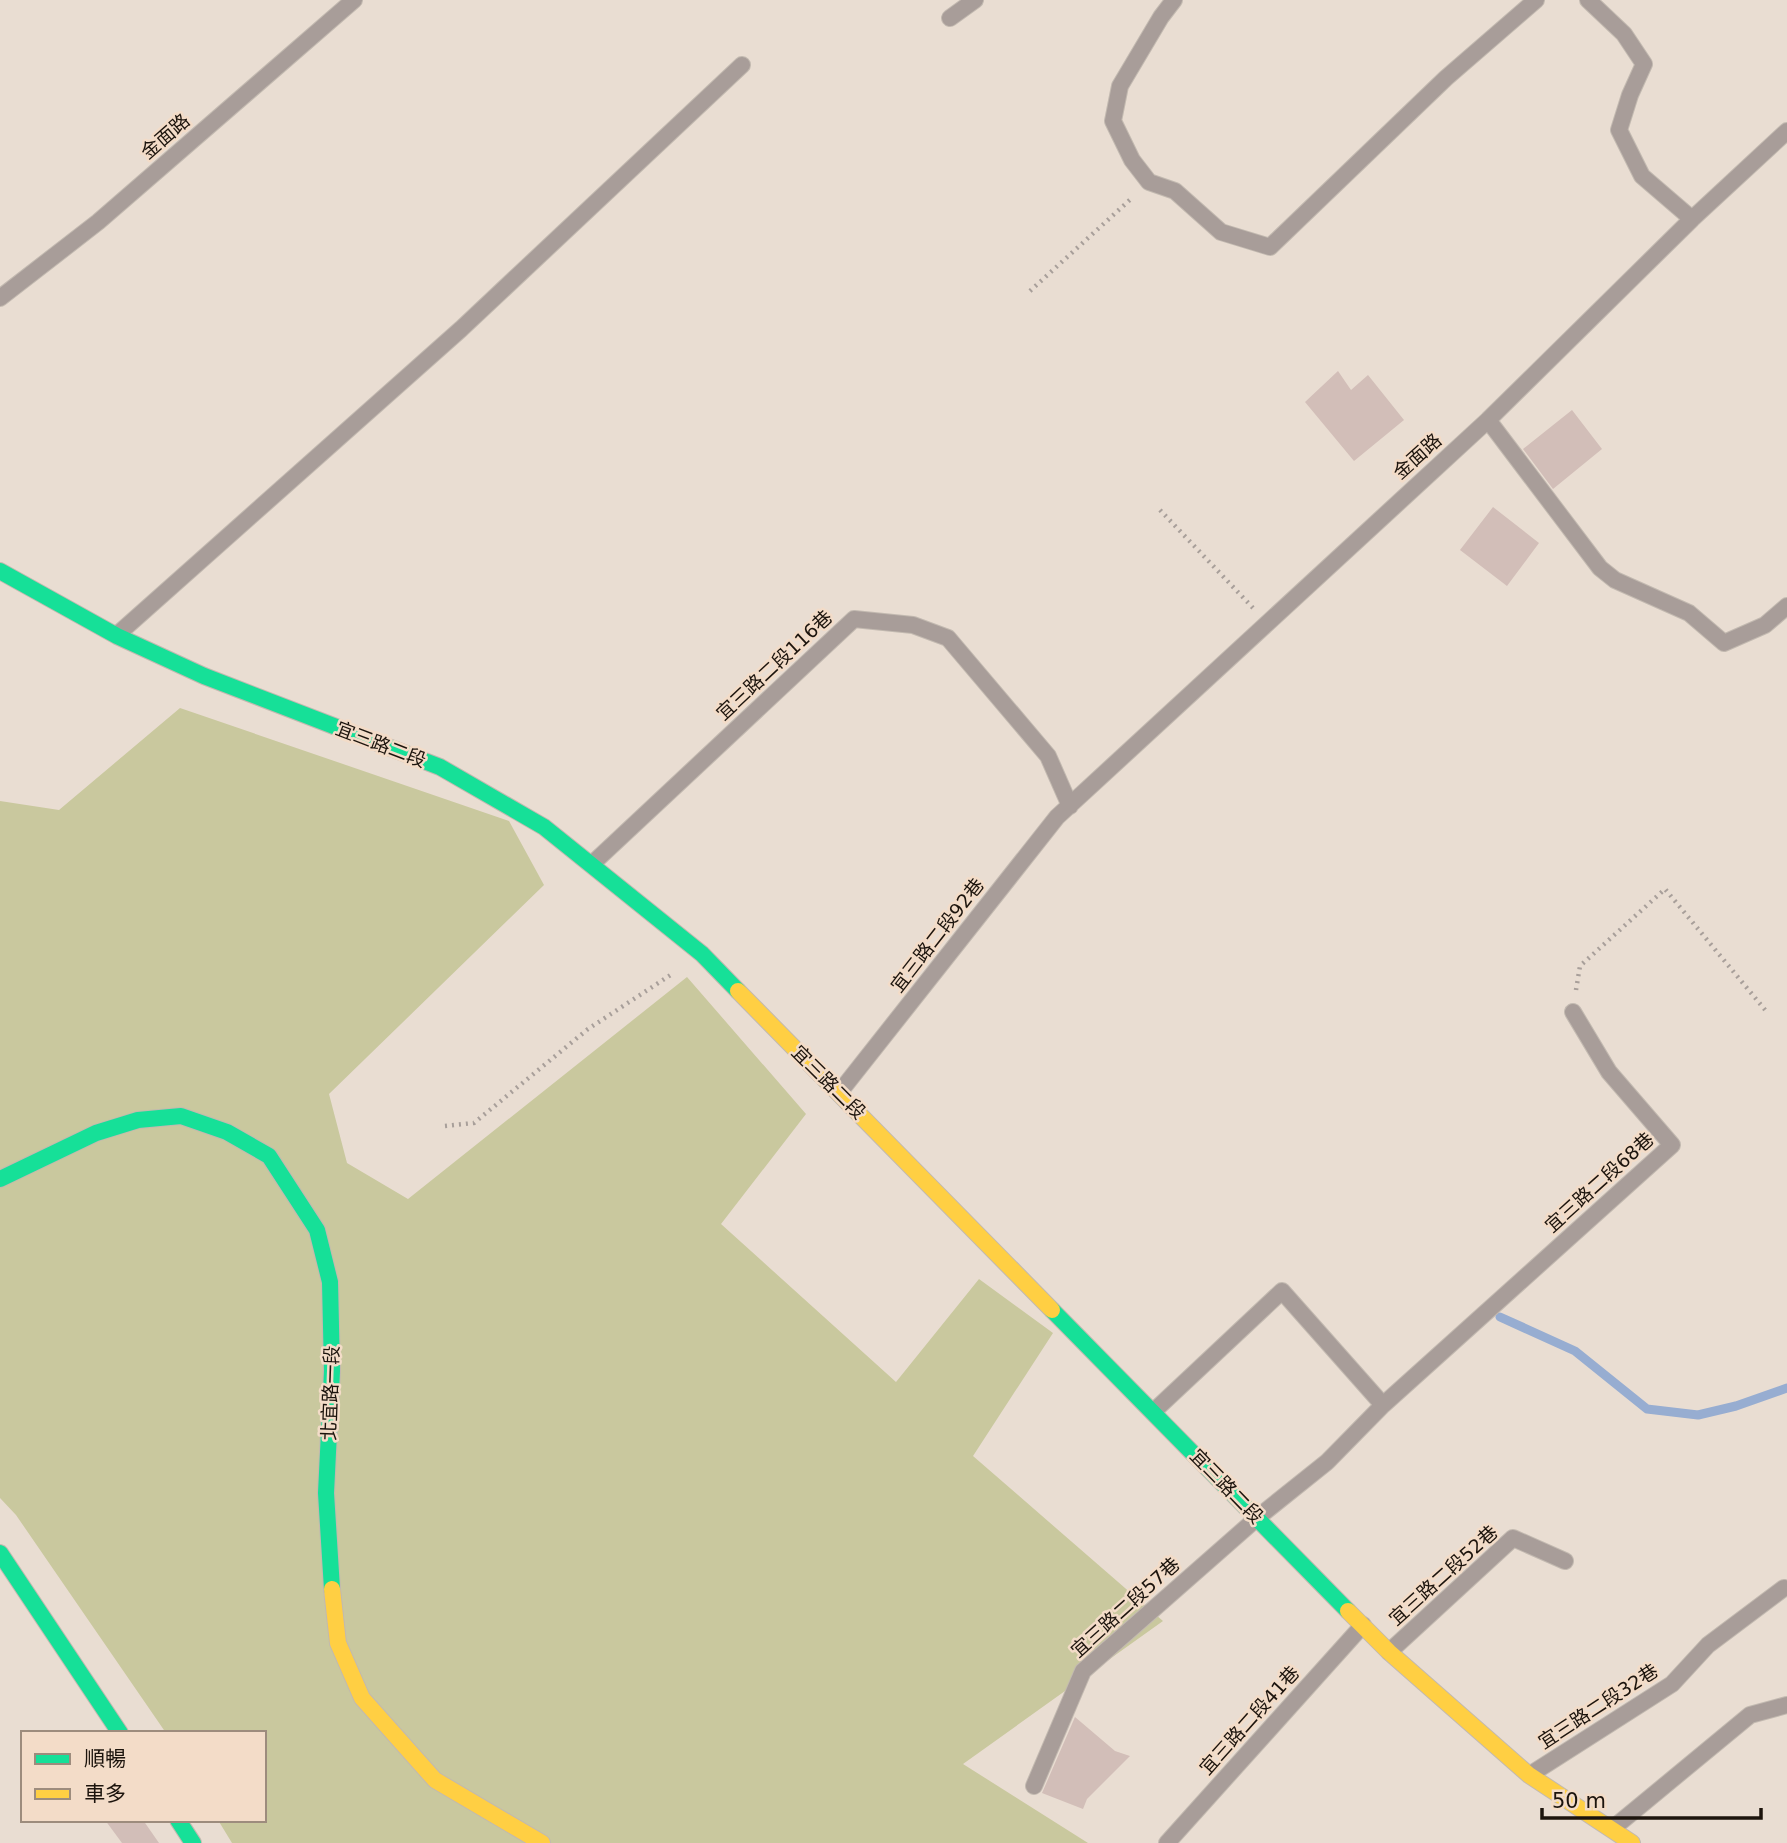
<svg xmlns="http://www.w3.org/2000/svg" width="1787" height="1843" viewBox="0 0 1787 1843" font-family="'DejaVu Sans','Noto Sans TC',sans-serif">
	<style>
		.forest { fill: #c9c89e }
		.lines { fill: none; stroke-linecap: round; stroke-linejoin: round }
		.stream { stroke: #97add1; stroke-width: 9 }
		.building { fill: #d2beb8 }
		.lane-casing { stroke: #c2b9b0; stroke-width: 18 }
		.fast-casing { stroke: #c2b9b0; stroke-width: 18 }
		.slow-casing { stroke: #c2b9b0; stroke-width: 18 }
		.path { stroke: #a89f9a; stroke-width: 4.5; stroke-dasharray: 2 5; stroke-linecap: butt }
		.lane { stroke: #a89d99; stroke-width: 16 }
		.fast { stroke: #16e098; stroke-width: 16 }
		.slow { stroke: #ffcf43; stroke-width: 16 }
		.labels { text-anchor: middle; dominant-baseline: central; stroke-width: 5; stroke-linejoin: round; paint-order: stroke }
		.street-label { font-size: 19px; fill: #1c140d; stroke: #f3dcc8 }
	</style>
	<rect width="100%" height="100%" fill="#e9ddd2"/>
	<!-- forest -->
	<path class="forest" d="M180 708 509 821 544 885 329 1094 347 1163 408 1199 687 977 806 1114 721 1224 896 1382 979 1279 1053 1333 973 1456 1163 1621 963 1764 1088 1843H232L218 1820H264V1733H166L16 1515 0 1498V801L59 810Z"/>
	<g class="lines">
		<!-- stream -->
		<path class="stream" d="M1500 1317 1575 1351 1647 1409 1698 1415 1736 1406 1787 1388"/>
	</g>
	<!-- building -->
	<path class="building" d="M1338 371 1351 390 1368 375 1404 420 1354 461 1305 402Z
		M1572 410 1602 449 1553 489 1523 449Z
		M1493 507 1539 543 1507 586 1460 550Z
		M1075 1717 1115 1751 1130 1756 1087 1799 1083 1809 1042 1793Z
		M105 1820H143L159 1843H122Z"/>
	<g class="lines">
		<defs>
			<path id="lane" d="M1174 0 1161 17 1120 86 1113 121 1132 160 1149 182 1175 191 1221 232 1270 247 1446 78 1536 0
				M1588 0 1624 34 1644 64 1630 95 1619 130 1642 176 1692 219
				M950 18 975 0
				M0 298 98 222 354 0
				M1488 420 1600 568 1615 580 1689 613 1724 643 1765 625 1787 606
				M118 634 461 329 742 65
				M592 864 854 619 913 625 948 638 1048 756 1070 806
				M839 1093 1057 817 1488 420 1692 219 1787 131
				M1154 1411 1282 1291 1383 1405
				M1389 1652 1513 1538 1565 1561
				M1531 1774 1672 1684 1708 1645 1784 1588
				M1034 1786 1083 1671 1257 1518 1327 1462 1383 1405 1672 1145 1609 1072 1573 1012
				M1612 1829 1750 1715 1787 1705
				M1167 1843 1363 1625"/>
			<path id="fast" d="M0 571 117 636 204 676 440 767 544 827 702 954 738 991
				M0 1179 96 1133 138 1120 181 1116 227 1132 269 1156 317 1230 330 1282 332 1371 326 1493 332 1589
				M1052 1310 1348 1611
				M0 1553 120 1733
				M178 1820 193 1843"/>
			<path id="slow" d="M738 991 1052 1310
				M332 1589 338 1643 362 1698 435 1780 542 1843
				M1348 1611 1389 1652 1529 1775 1632 1843"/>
		</defs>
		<!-- lane casing -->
		<use href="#lane" class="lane-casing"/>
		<!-- fast casing -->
		<use href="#fast" class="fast-casing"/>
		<!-- slow casing -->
		<use href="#slow" class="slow-casing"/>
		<!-- path -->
		<path class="path" d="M1030 291 1133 197
			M1160 510 1254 609
			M1576 990 1580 966 1665 889 1766 1011
			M445 1126 474 1123 588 1029 672 974"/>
		<!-- lane -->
		<use href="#lane" class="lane"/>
		<!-- fast -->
		<use href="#fast" class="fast"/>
		<!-- slow -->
		<use href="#slow" class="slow"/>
	</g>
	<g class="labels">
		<!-- street labels -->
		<g class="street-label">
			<text transform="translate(165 136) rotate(-41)">金面路</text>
			<text transform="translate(1417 456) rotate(-42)">金面路</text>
			<text transform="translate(774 665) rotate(-43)">宜三路二段116巷</text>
			<text transform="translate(381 744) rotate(21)">宜三路二段</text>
			<text transform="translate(937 935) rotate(-52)">宜三路二段92巷</text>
			<text transform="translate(829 1082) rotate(45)">宜三路二段</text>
			<text transform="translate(1599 1182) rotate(-42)">宜三路二段68巷</text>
			<text transform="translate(330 1393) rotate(-88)">北宜路一段</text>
			<text transform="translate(1227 1486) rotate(46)">宜三路二段</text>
			<text transform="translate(1443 1575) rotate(-42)">宜三路二段52巷</text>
			<text transform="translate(1125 1607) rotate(-42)">宜三路二段57巷</text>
			<text transform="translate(1598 1706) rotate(-33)">宜三路二段32巷</text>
			<text transform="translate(1249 1720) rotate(-48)">宜三路二段41巷</text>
		</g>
	</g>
	<!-- legend -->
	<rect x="21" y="1731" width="245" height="91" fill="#f3dcc8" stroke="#9d8c7d" stroke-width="2"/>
	<rect x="35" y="1754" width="35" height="10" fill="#16e098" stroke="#9d8c7d" stroke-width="2"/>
	<text x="84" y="1766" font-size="21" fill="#1c140d">順暢</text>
	<rect x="35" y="1789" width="35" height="10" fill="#ffcf43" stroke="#9d8c7d" stroke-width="2"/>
	<text x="84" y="1801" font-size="21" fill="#1c140d">車多</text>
	<!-- scale -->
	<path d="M1542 1808v10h219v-10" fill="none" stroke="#1c140d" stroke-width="3.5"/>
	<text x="1552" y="1808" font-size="21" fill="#1c140d" stroke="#f3dcc8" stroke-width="5" paint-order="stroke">50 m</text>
</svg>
